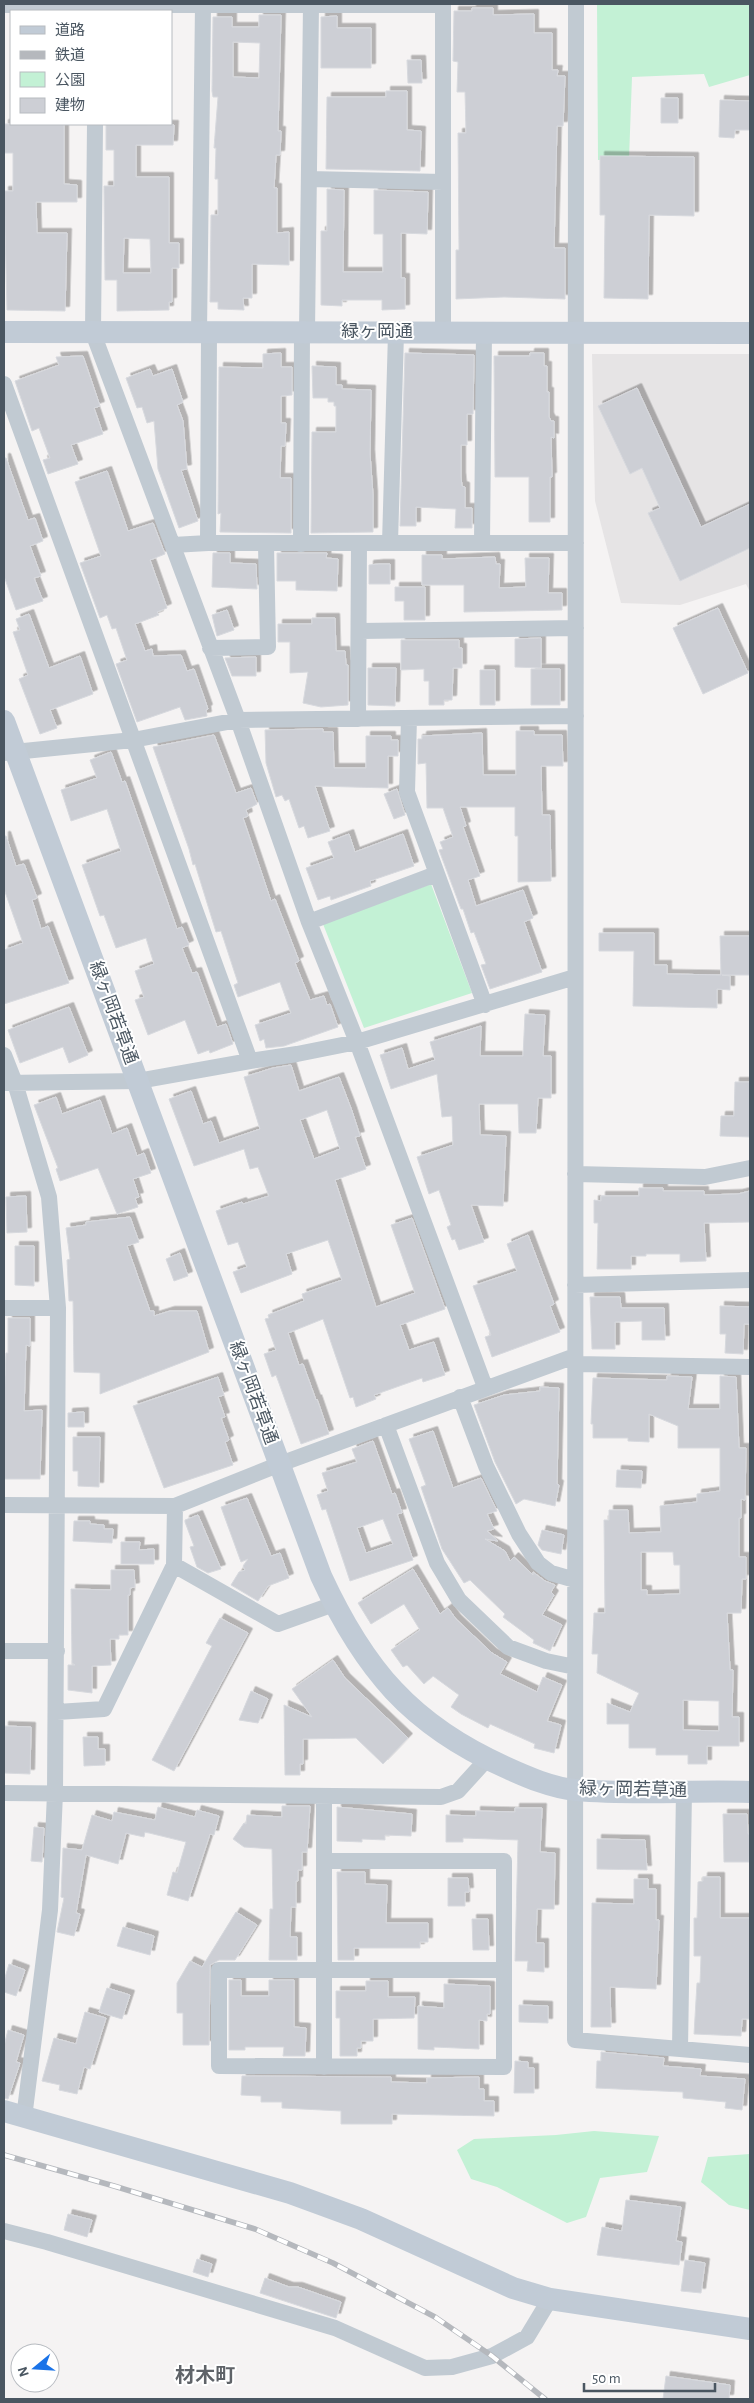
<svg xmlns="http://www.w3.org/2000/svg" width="754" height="2403" viewBox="0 0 754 2403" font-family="'Alegreya Sans','Noto Sans JP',sans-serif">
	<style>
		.education { fill: #e6e4e5 }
		.green { fill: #c3f1d5 }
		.building { fill: #cdcfd5; stroke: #d7d9de; fill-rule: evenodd; filter: url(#shadow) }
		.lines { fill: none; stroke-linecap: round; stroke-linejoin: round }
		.street { stroke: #c1cad2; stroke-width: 16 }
		.secondary { stroke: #c1cbd6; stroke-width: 22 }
		.rail-casing { stroke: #b5b8bd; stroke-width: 5.5 }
		.rail { stroke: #fff; stroke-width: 4; stroke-dasharray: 11; stroke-linecap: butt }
		.labels { text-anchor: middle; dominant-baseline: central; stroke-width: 4; stroke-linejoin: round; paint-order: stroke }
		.street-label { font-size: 18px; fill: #4a5661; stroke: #fff }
		.quarter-label { font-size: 20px; font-weight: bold; fill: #5f6368; stroke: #fff }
	</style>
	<defs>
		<filter id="shadow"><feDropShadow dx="4.5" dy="-4.5" stdDeviation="0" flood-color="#0004"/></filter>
	</defs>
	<rect width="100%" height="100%" fill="#f5f3f3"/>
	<!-- education -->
	<path class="education" d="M592 354H750V592L746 584 680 605 621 603 595 501Z"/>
	<!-- green -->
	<path class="green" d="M597 4H750V75L709 87 704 74 632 77 629 159 598 160Z
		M431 884 472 993 364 1028 323 924Z
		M594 2131 659 2136 647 2172 600 2178 586 2217 567 2223 497 2187 471 2179 457 2150 474 2139 556 2135Z
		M750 2154V2210L729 2205 701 2182 708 2157Z"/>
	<!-- building -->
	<path class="building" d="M472 8H493V15L534 14V33H552V70H558L557 76H565L563 126H557L554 248H565V299L504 297 456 299V250H459L458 133H466L465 92H457L458 62 453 61 454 11H472Z
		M259 15H281L278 131H281L280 155H276L274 188H277V233L289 232V265L252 264V298H243L244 310 218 309V302H210L211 215H218V179H215L216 148H214L218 97H213L212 91 213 17H232V27H259ZM233 42 260 43 259 78 233 77Z
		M337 16V28H371V68H321V17Z
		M407 60H421L422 83H408Z
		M386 91H407V130L421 131 420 171 326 169 327 97H386Z
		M661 98H678V123H661Z
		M720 100 750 101V130H735L734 138 719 137Z
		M4 124H64V184L77 185V202H36L37 233H67L65 311 7 310 4 191H13V153H4Z
		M106 124 174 125 173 145H136V177H169V243H179V268H172V302H169V310L117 311V280H105L104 186H114V150H106ZM124 238 150 239 151 273H123Z
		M600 156 694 157V216L649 215 648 299 604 298 605 215H600Z
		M327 189 344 190 343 272H383V234H374V190L428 192 427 234 401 233V278H405V309L382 310V300H342V306L321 305V231H327Z
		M281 353V367H292V395L281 396V423H286L285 446H281L280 478H291V533L220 532 221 513 218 514 219 367 263 368V354Z
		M405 353 474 355 473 414H467V445H461V477L462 486 465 487V508H472V528H455L456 509 416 507V526H400Z
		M530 353H544V366H547V392H549V417L551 421H554V438L551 437 552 477H550V522H529V477H495L494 356H530Z
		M83 356 100 406 94 408 103 434 71 445 78 464 48 474 43 460 50 458 39 428 32 431 15 381 59 365 56 357Z
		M312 366 336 367V385H342V389L371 390 370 454 373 495V532L311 533 312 432H336V406H334V402H328V398H313Z
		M150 369 153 376 172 369 183 402 177 405 183 421 187 469 181 470 198 521 179 528 158 469 154 421 147 423 142 407 137 408 126 378Z
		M637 388 701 527 750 504V548L680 581 648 513 660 508 642 468 630 474 598 406Z
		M4 458H6L28 520 35 518 43 541 30 546 41 576 34 578 43 601 16 610 4 576Z
		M107 471 128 531 153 523 165 554 150 560 167 608 157 612 159 615 135 624 145 651 152 649 153 656 181 655 187 671 194 669 208 709 206 710 207 716 185 720 180 707 137 722 116 664 127 660 116 628 112 629 107 615 100 618 80 563 101 556 75 482Z
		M213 553H230V563L256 564 257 589 212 587Z
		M277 553H327L326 558 338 559 337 591 296 590V581H277Z
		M422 555H442V559L495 557 496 564H500L499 588 526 587 525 558H549L548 593H562V610L464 612V585H422Z
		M379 564H390V584H369V565Z
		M395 587H425V620H404V601H395Z
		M718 608 748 673 703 694 673 628Z
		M227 610 234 630 217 636 212 615Z
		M29 614 49 668 80 656 93 694 50 710 57 728 40 734 19 679 28 675 13 632 20 630 16 619Z
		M312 618H335L336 651H345L346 665H348V705L321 707 303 703 308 672 290 673V642H278V624H312Z
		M541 638V668L515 667V639Z
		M401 640H459V648H462V668H453L452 700H444V705H429V681H424V669L401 670Z
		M256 657V676H232L225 658Z
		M368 668H396L395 706 368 705Z
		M531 669H560V705H531Z
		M480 670H495V705H480Z
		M323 729V732H333L334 768H366V736H391V740H398V756H388V788L315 786 330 831 308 838 304 826 299 828 289 799 285 801 282 795 276 797 266 763 265 730Z
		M516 731H534V735H562L563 766H541L542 815H550L551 881 518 882V836H515V807H460L466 826 463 827 480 876 468 880 476 906 523 890 533 918 524 922 542 972 490 989 481 965 486 964 474 932 471 933 463 909H461L439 850 443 849 440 842 453 837 443 808H427L426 763 418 764V739H422V736L482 733 483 775H516Z
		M214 735 236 793 251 788 257 804 246 810 248 816 243 818 271 901 275 899 299 961 295 963 310 1000 324 996 327 1005 330 1004 338 1027 284 1046 266 1048 264 1039 260 1041 255 1025 291 1013 280 982 238 997 234 985 238 983 221 931 216 932 195 864 193 865 189 849 153 747Z
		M111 752 122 782 125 781 177 929 182 927 189 945 182 948 192 973 197 972 217 1027 226 1024 233 1044 210 1053 209 1050 198 1054 185 1020 148 1035 135 1000 144 997 135 971 154 964 146 938 116 948 104 915 100 916 82 865 121 851 107 809 71 821 61 790 97 778 90 760Z
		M397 789 405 815 394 819 384 794Z
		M349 834 355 852 403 834 414 866 370 881 371 886 331 900 330 896 318 900 306 868 334 858 328 842Z
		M4 836H6L16 866 24 864 37 898 32 900 41 929 48 926 69 983 4 1004V950L23 943 4 889Z
		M599 933H654V965H667V974L721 975 720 936H750V975H722L730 976V990L717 989V1008L633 1006 634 951H599Z
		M69 1007 88 1055 69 1063 63 1047 20 1063 8 1030Z
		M525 1014 545 1015 543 1056H551V1098H538L536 1133H519L518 1104H479L480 1135 506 1136 503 1206 471 1205 484 1242 459 1250 455 1239 452 1240 447 1227 451 1225 439 1190 429 1194 417 1157 453 1145 452 1116 442 1117 437 1074 391 1089 380 1055 402 1048 408 1069 435 1060 430 1042 481 1026 480 1056H523Z
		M291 1065 299 1091 339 1077 352 1111 360 1136 355 1137 366 1169 335 1180 376 1307 415 1293 391 1225 412 1218 445 1309 400 1325 409 1350 434 1342 445 1375 423 1382 422 1378 374 1395 376 1399 356 1407 353 1397 350 1398 323 1319 288 1333 299 1365 303 1364 316 1400 317 1399 329 1434 301 1444 276 1375 272 1377 264 1354 276 1350 265 1319 269 1318 268 1315 304 1301 302 1294 342 1280 328 1240 286 1254 292 1274 241 1293 233 1272 247 1267 238 1242 228 1245 216 1211 242 1202 243 1204 269 1196 258 1167 250 1169 244 1149 194 1166 169 1099 191 1091 203 1124 211 1121 219 1143 260 1129 244 1077 273 1068ZM327 1110 340 1149 314 1159 300 1120Z
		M735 1082H750V1137L720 1136 721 1116H734Z
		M56 1097 62 1114 100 1100 112 1134 127 1128 137 1156 144 1153 151 1173 133 1179 139 1197 135 1198 138 1207 117 1214 98 1168 60 1181 56 1169 58 1168 34 1105Z
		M639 1188H663V1191H704V1195L738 1194 750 1191V1222L704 1223 706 1261 680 1262V1254H646V1256H631V1269H597L598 1223H594V1200L601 1201V1196H639Z
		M26 1196 27 1232 7 1233 6 1197Z
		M130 1217 139 1242 127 1246 150 1311H154V1316L170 1311H197L209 1352 100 1394V1373L74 1372 73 1301H69L67 1260 70 1259 66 1228 86 1225V1222Z
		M528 1235 554 1304 550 1306 560 1332 492 1357 485 1337 491 1335 473 1286 517 1271 507 1244Z
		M15 1246H34V1286L15 1285Z
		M180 1253 188 1276 174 1281 166 1259Z
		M590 1297H620L621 1308H664L665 1340H642V1321L615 1322V1349H592Z
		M720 1306 750 1307V1324H744L743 1354 725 1353 726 1334H720Z
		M8 1318H30V1346L26 1345 24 1411 42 1410 40 1479H4V1401L6 1353H8Z
		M667 1376 692 1377 688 1409H720V1376L736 1377 739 1448H746L745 1500 741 1499V1518H739V1557H746V1579H742L741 1613H727L730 1670H733L732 1717H739V1746H707V1764H688V1755H656V1748H629V1724H607V1703L630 1712 639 1693 597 1673 598 1654H592L594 1613H605L604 1520H609V1510H628L629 1533 661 1532 660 1506 697 1502V1494L720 1491V1448H678V1426L649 1414V1442L628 1441V1438H593V1424H591L593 1378 667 1380ZM641 1552H673L674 1565H680V1594L647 1595V1590H641ZM683 1700 719 1701V1731L683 1730Z
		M218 1377 224 1395 218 1397 225 1417 221 1418 229 1440 225 1442 233 1465 164 1488 133 1406Z
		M540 1387 559 1388 557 1484 559 1485 555 1506 524 1499 516 1504 495 1462 474 1405 504 1395 540 1391Z
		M84 1412V1427H68V1413Z
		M433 1431 453 1488 481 1478 497 1511 487 1514 494 1529 487 1531 498 1541 485 1539 505 1551 510 1561 514 1557 533 1575V1572L545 1581 555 1585 551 1592 554 1595 542 1615 562 1625 550 1651 533 1643 534 1640 503 1617 505 1614 470 1580 464 1583 442 1549 421 1487 426 1485 409 1439Z
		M73 1437H100L99 1487 78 1486V1471H73Z
		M373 1441 392 1494 395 1493 402 1513 397 1514 413 1560 350 1581 326 1509 322 1510 317 1495 328 1491 322 1473 357 1462 352 1449ZM383 1519 393 1544 366 1553 357 1528Z
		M617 1470 642 1471 641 1488 616 1487Z
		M247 1498 271 1556 280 1553 289 1578 268 1586 258 1601 231 1585 239 1572 245 1570 243 1566 248 1559 241 1562 221 1507Z
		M198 1515 221 1569 208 1573 197 1567 190 1547 194 1546 185 1522V1520Z
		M74 1521H90V1524L104 1525V1529H113L112 1543 73 1541Z
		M542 1530 564 1535 561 1554 542 1550 538 1545Z
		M121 1542H140L139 1550 154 1549V1564H121Z
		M413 1569 440 1614 448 1608 456 1619 492 1653 507 1662 500 1674 537 1692 543 1677 562 1685 547 1721 561 1725 554 1753 534 1748 535 1744 490 1724 488 1728 461 1714 451 1707 459 1695 433 1676 424 1684 407 1665 403 1667 391 1650 420 1630 404 1604 371 1624 358 1603Z
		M111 1570H134L135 1587 130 1588V1595H128V1635H119V1639H110L111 1665 92 1666V1693L68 1690V1665H75L72 1663 71 1589 111 1590Z
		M220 1618 248 1633 174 1771 152 1760 212 1646 206 1643Z
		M333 1660 345 1678 408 1738 383 1764 356 1738 303 1739V1764H300V1775H285L284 1705 312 1717 292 1689Z
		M251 1691 268 1699 258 1723 239 1720Z
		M4 1726 31 1727 30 1774 4 1773Z
		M83 1737H98V1749H105V1765L84 1766Z
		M282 1806H310L307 1852H302V1870H298V1881H296V1907H291L290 1937H297V1960H269L270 1909H273L272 1849 244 1847 233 1839 244 1823 246 1824 247 1815 282 1817Z
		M158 1807 195 1817 197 1810 219 1816 214 1835 210 1834 188 1901 167 1895 173 1872 177 1873 186 1842 145 1832 144 1837 126 1833 118 1864 86 1855 76 1913 80 1914 74 1936 57 1932 64 1898 61 1897 63 1848 82 1850 92 1815 112 1821 114 1812 155 1820Z
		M337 1807 412 1814 411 1836 385 1835V1840L362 1839V1842L337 1841Z
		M515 1808H542L540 1852 555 1853 554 1909H537L536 1943H544V1972L527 1971 528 1961H515L518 1840 463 1838V1842H446V1815L476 1816V1811L515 1812Z
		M723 1814H747L748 1834H750L749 1862H724Z
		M34 1827 44 1828 42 1862 31 1861Z
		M597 1839 645 1840 647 1870 597 1869Z
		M337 1872H365V1884L387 1885 386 1923H428V1942H420V1948H354V1960H338Z
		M703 1877H720V1918H750V2019H742L741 2036 694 2034 697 1983H700L701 1956H694V1918H697L698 1882 703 1881Z
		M448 1878H468L469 1892H465V1906H448Z
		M634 1879H648V1889H656V1920H659L656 1989 610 1987 611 2027H591L592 1903 634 1904Z
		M236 1912 257 1925 235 1960H219L210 1965 209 2045H183V2013H177V1983L190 1961 202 1967Z
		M472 1919H488L489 1950H473Z
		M123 1927 154 1936 150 1955 117 1946Z
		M9 1964 25 1970 16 1996 4 1992V1981Z
		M229 1980H241V1996H269V1980H294V2027L306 2028 305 2056H283L284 2047H245V2050H229Z
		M366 1981H388V1997H415L414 2018 373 2019V2041H361V2048H357V2056H340V2018H336V1991H366Z
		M444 1984 490 1986V2014H487V2021L479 2020V2049L434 2047V2050L418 2049V2006L444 2008Z
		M107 1988 130 1995 122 2019 99 2012Z
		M519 2005 548 2006V2023L519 2022Z
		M85 2012 106 2018 90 2069 84 2067 77 2094 59 2090 60 2085 42 2081 54 2038 76 2044Z
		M8 2030 24 2035 16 2062 20 2063 8 2099 4 2098V2046Z
		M601 2052 664 2058 663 2066 701 2069 700 2076 745 2079 742 2110 725 2108 726 2102 683 2098V2092L596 2088 597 2061H601Z
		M515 2061 528 2062V2068H534V2093H514Z
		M242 2076 391 2077V2082L427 2083V2078L479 2077V2089H484V2101H494V2116L392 2114V2124H341V2111L282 2108V2102H261V2096L241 2095Z
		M626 2200 681 2207 676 2241 682 2242 679 2265 597 2255 602 2227 622 2231Z
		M68 2214 92 2220 87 2237 64 2230Z
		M197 2259 212 2264 208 2277 193 2272Z
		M685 2260 705 2263 701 2293 681 2291Z
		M265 2278 289 2287H298L341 2302 336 2318 260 2293Z
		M666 2376 730 2385 729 2399H663Z"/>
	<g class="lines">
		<!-- street -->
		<path class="street" d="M576 4 575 2040 750 2055
			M4 5H311L307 332
			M311 5H443
			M95 124 93 333 238 720 309 922 357 1042 485 1387
			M309 179 443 182
			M443 332V4
			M199 333 203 5
			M4 384 250 1061
			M208 543 209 333
			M390 543 396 333
			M482 543 484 332
			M301 544 302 332
			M173 545 208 543H576
			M360 631 576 628
			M210 648 268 647 266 544
			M409 718 407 792 485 1005
			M358 719 359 543
			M4 753 133 740 238 720 576 716
			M309 922 436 874
			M4 1055 15 1083 49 1197 58 1308 55 1793 50 1910 24 2118
			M6 1083 138 1081 250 1061 297 1054 357 1042 575 977
			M575 1174 705 1177 750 1168
			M575 1285 750 1280
			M4 1308H58
			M575 1364 750 1367
			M460 1397 486 1466 519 1534 538 1563 551 1573 575 1580
			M386 1425 437 1563 459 1600 508 1647 546 1661 575 1667
			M4 1505 175 1506 280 1464 575 1356
			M174 1565 278 1624 334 1604
			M4 1651H57
			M57 1712 104 1709 174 1565 175 1506
			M4 1793 441 1797 458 1791 487 1759
			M324 1861H504V2067L219 2066V1970H504
			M680 2049 684 1791
			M324 2067V1796
			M4 2231 47 2242 335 2328 425 2368 452 2367 492 2356 527 2337 550 2299"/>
		<!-- secondary -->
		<path class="secondary" d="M4 332 750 333
			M4 721 321 1576C364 1669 411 1725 505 1767 527 1777 552 1788 576 1790 634 1795 693 1790 750 1792
			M4 2111 290 2193 361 2219 513 2288 550 2299 750 2329"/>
		<defs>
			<path id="rail" d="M4 2155 114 2186 255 2229 333 2263 435 2317 492 2356 545 2399"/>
		</defs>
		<!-- rail casing -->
		<use href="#rail" class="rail-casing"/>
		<!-- rail -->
		<use href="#rail" class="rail"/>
	</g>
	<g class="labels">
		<!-- street labels -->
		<g class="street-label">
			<text x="377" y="332">緑ヶ岡通</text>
			<text transform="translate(113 1013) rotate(70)">緑ヶ岡若草通</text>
			<text transform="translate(253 1393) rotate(70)">緑ヶ岡若草通</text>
			<text transform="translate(633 1790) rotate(1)">緑ヶ岡若草通</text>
		</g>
		<!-- quarter labels -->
		<g class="quarter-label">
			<text x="205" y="2376">材木町</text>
		</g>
	</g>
	<!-- border -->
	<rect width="754" height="2403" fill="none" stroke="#4a5661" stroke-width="10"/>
	<!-- legend -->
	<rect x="10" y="10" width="162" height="115" fill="#ffffff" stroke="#b7bbc0"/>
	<rect x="20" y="26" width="25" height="8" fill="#c1cbd6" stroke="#b7bbc0"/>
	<text x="55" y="35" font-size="15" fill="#4a5661">道路</text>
	<rect x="20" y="51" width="25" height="8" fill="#b5b8bd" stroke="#b7bbc0"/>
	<text x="55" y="60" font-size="15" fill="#4a5661">鉄道</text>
	<rect x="20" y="72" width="25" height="15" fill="#c3f1d5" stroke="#b7bbc0"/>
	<text x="55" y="85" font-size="15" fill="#4a5661">公園</text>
	<rect x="20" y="98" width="25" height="15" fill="#cdcfd5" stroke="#b7bbc0"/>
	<text x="55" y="110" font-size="15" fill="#4a5661">建物</text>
	<!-- north arrow -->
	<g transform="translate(35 2368) rotate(252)"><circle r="24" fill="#ffffff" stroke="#b7bbc0"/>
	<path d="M0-4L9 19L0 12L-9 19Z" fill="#1a73e8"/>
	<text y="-8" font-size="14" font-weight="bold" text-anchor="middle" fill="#4a5661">N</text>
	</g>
	<!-- scale -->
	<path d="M584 2383v8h131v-8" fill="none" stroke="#4a5661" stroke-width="2.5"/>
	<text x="592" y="2383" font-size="15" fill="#4a5661" stroke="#ffffff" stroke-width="4" paint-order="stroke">50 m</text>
</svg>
